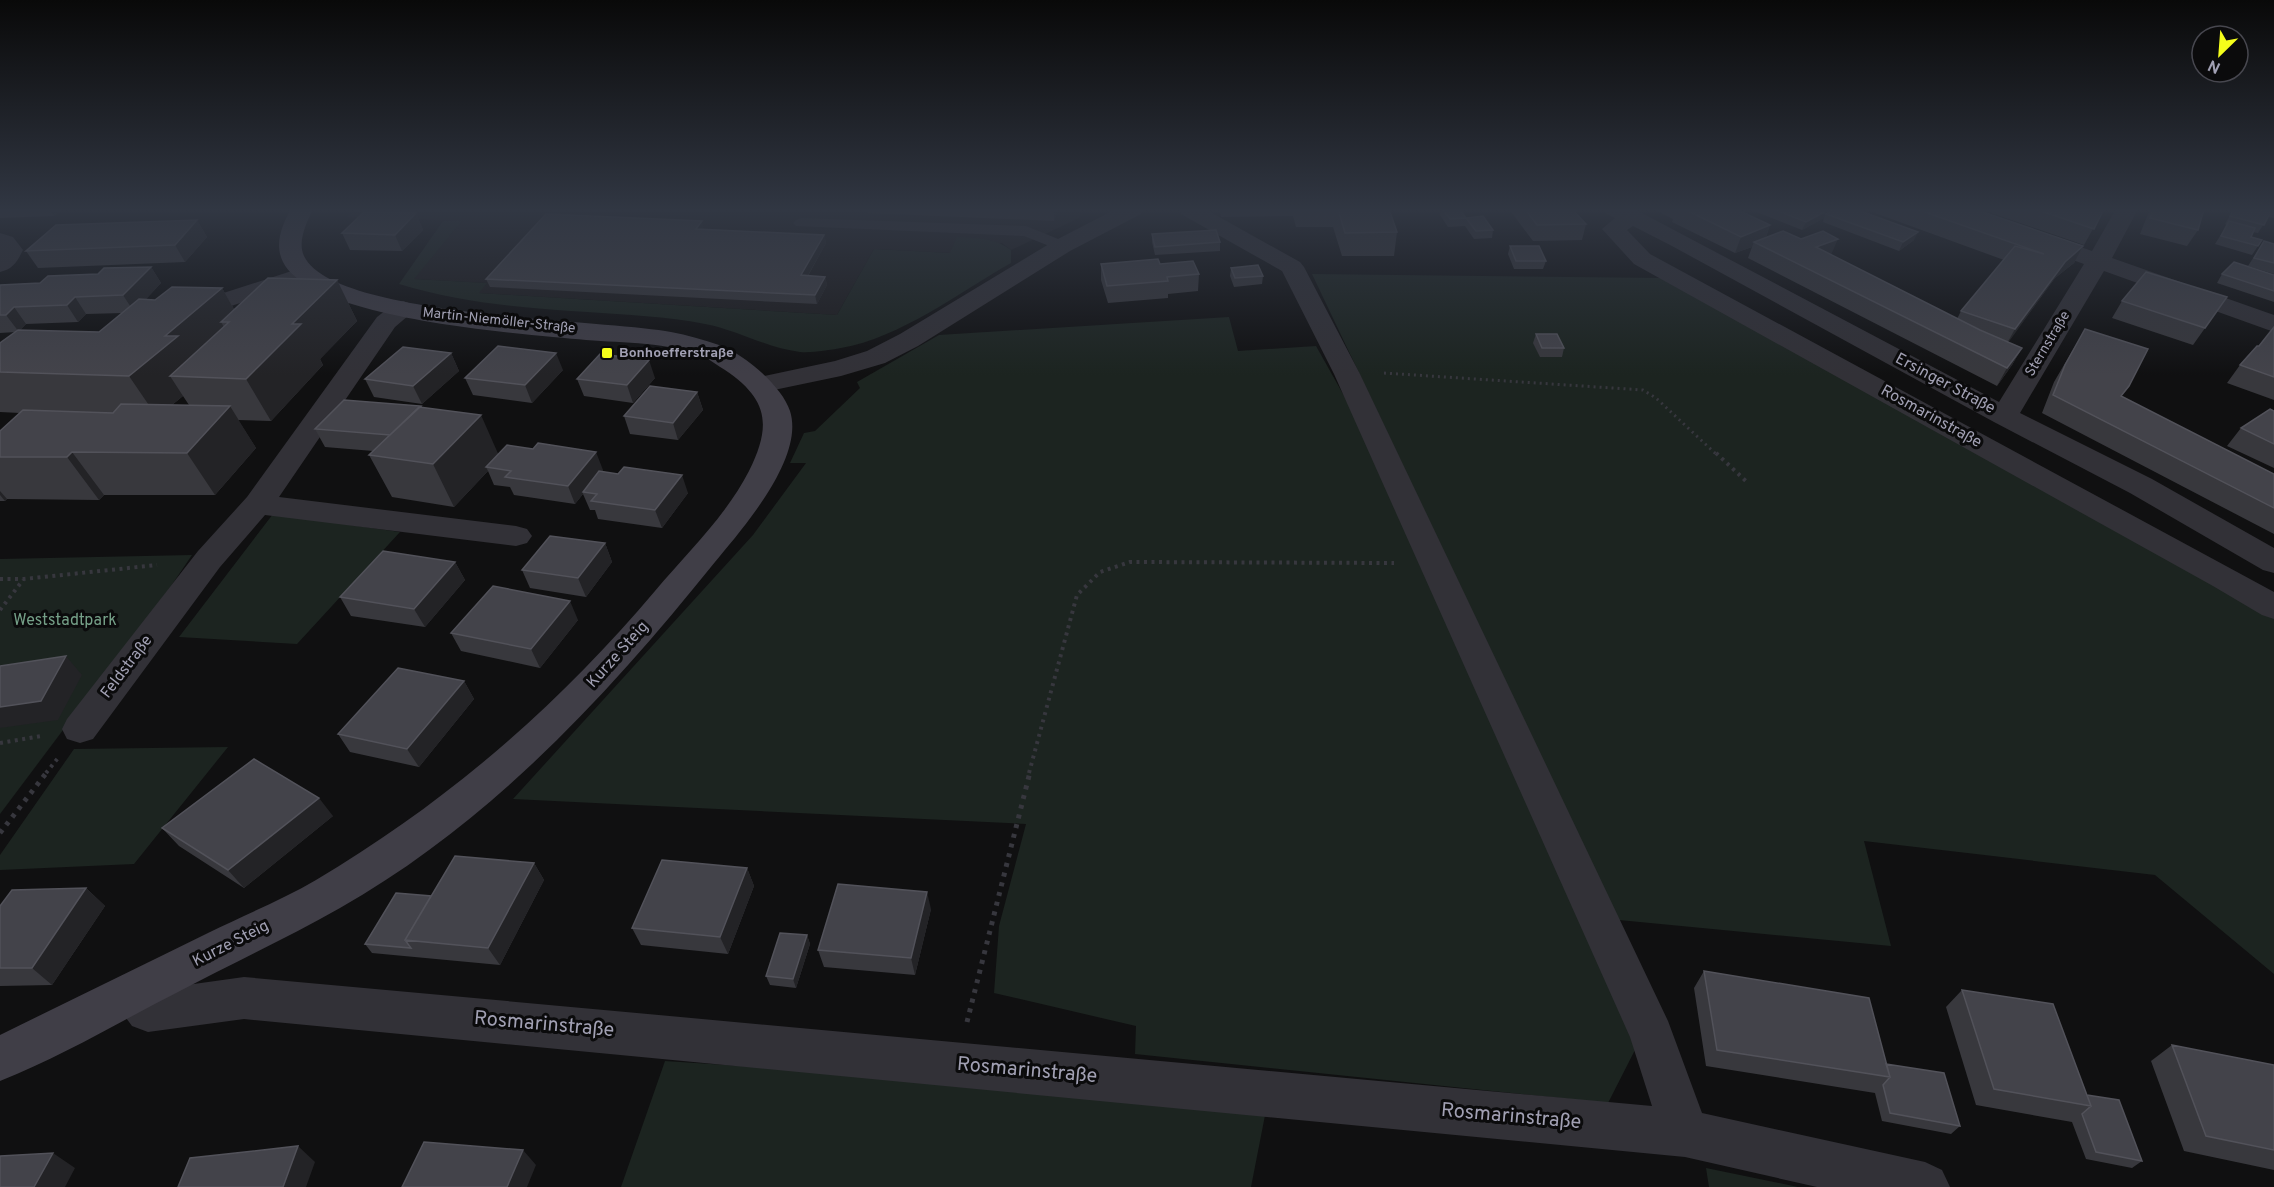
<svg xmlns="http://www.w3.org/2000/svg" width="2274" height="1187" viewBox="0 0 2274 1187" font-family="Overpass,sans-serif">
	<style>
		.built { fill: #1d1c1e }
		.green { fill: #1c2420 }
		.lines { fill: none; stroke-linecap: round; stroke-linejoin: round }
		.path-far2 { stroke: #37373e; stroke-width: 3; stroke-dasharray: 2 4; stroke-linecap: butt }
		.path-far1 { stroke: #37373e; stroke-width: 4; stroke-dasharray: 3 4.5; stroke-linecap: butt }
		.path { stroke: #37373e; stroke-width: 5; stroke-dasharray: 4 6; stroke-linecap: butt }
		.service { fill: #323137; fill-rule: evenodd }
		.minor { fill: #323137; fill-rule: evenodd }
		.secondary { fill: #403e47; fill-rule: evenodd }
		.wall { fill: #38383d; fill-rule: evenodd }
		.shaded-wall { fill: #232326 }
		.building { fill: #43434a; stroke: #52525a; stroke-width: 1.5 }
		.poi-dot { fill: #f5fe1b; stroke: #0b0b0c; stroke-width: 2 }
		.labels { text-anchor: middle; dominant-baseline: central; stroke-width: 6; stroke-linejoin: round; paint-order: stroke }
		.far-street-label { font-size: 14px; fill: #a1a0b3; stroke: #0b0b0c }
		.far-poi-label { font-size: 14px; font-weight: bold; fill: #a1a0b3; stroke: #0b0b0c; text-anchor: start }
		.street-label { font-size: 16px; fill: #a1a0b3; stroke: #0b0b0c }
		.park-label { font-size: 16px; fill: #75a088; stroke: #0b0b0c }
		.near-street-label { font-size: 20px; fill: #a1a0b3; stroke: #0b0b0c }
	</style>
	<rect width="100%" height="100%" fill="#101011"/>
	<!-- built -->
	<path class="built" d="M356 209H1082L1079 218 1011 250 1002 243 951 253 874 249 837 315 478 293 486 283 413 279 462 221 346 217Z"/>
	<!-- green -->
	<path class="green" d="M443 221H462L414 279 487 283 479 293 837 315 874 249 950 253 957 237C978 238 995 238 1011 250V263C960 292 900 338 841 348 829 350 813 353 800 352 767 348 737 330 705 324 666 316 626 315 587 312 523 308 461 303 399 284Z
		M1312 274 1665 278 2274 614V974L2155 875 1864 841 1891 946 1619 920Z
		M1229 317 1238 351 1316 346 1383 465 1636 1048 1608 1103 1135 1054 1136 1026 994 993 999 926 1026 824 513 799 753 535 806 463H790L804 433 815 431 860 388 857 382 939 335Z
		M273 514 400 532 297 644 179 637Z
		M192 555 171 586 0 814V559Z
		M228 747 134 864 0 870V855L74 749Z
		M665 1061 1268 1100 1251 1187H621Z
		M1706 1168 1798 1187H1709Z"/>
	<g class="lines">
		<!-- path-far2 -->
		<path class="path-far2" d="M1384 373 1643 390 1656 398 1717 455"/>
		<!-- path-far1 -->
		<path class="path-far1" d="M1716 453 1747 482
			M0 579H24L157 565
			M0 610 23 580
			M0 743 41 736
			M46 773 58 758
			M1029 773 1077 595 1100 572 1130 562 1394 563"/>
		<!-- path -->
		<path class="path" d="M0 833 47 772
			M967 1022 1030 772"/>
		<!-- service -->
		<path class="service" d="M801 218 1026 226 1068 243 1070 246 1062 251 1024 236 796 226 793 223 796 220Z"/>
		<!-- minor -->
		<path class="minor" d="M1116 209H1144L1141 214 1070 251 918 346 885 363 841 376 760 393 750 391 746 385 750 379 835 361 867 351 900 334 1054 241Z
			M1178 209H1205L1300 262 1304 267 1360 374 1668 1021 1702 1113 1925 1162 1942 1170 1950 1187H1817L1685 1157 244 1019 148 1032 132 1026 118 1007 112 993 118 979 134 973 150 979 158 989 244 977 1652 1106 1630 1037 1334 374 1282 271 1181 214Z
			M1604 209H1632L1640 212 1999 402 2084 264 1945 214 1942 209H1974L2092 251 2116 209H2138L2112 258 2274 315V332L2104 271 2020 413 2152 479 2274 548V573L2263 570 2130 493 1994 422 1672 246 1633 226 1627 230 1650 254 2274 592V619L2262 615 2213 586 1634 264 1602 229 1615 218 1607 214Z
			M0 233 13 237 23 250C17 262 13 269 0 272Z
			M304 267 313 269 316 274 313 279 186 321 177 318 173 313 177 308Z
			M403 301 412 304 416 309 395 327 279 497 516 526 527 529 532 536 527 543 516 546 265 515 220 567 93 739 80 743 67 739 62 729 67 719 198 551 247 497 377 317 394 304Z"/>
		<!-- secondary -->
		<path class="secondary" d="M291 209H313C307 222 297 241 304 256 333 318 605 319 671 332 687 335 704 340 719 345 743 353 782 386 790 411 805 458 743 528 715 562 607 696 491 822 340 908 287 938 231 964 178 992 119 1022 61 1057 0 1081V1035C69 1001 139 967 208 933 244 915 282 900 316 880 447 802 557 707 655 591 687 553 726 516 749 471 772 425 768 399 725 370 718 366 711 360 704 357 668 342 625 343 586 340 524 334 312 320 283 262 274 244 282 225 291 209Z"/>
	</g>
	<!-- wall -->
	<path class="wall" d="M0 209H63L54 216 0 218Z
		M867 209H1058L1054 221 868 213Z
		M1219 209H1389L1397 232 1394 256H1342L1333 227H1296L1293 216 1221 217Z
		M1441 209H1460L1466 218 1493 230 1492 238 1474 239 1465 226 1448 227 1440 215Z
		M1509 209H1572L1586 224 1582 240 1533 241Z
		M1653 209H1736L1770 225 1766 237 1831 255 1957 319 1961 311 2004 260 1864 209H1974L2083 246 2074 263 2055 278 2008 342 2022 348 2012 365 1997 386 1748 258 1752 247 1735 253 1672 222 1673 219Z
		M1754 209H1855L1914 240 1899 251 1823 222 1824 218 1802 230 1754 211Z
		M1980 209H2104L2084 245Z
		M2150 209H2204L2198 230 2187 246 2140 234Z
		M2234 209H2274V218L2268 217 2258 233 2253 232 2251 237 2258 246 2252 255 2215 244 2227 225 2225 224Z
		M416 213 423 230 402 251 350 250 342 233Z
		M197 220 207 237 185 262 38 268 26 251Z
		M704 229 824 235 826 243 808 276 825 277 827 285 817 304 490 287 486 279Z
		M1152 234 1220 242V251L1155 255 1152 242Z
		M2264 241 2274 244V274L2248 266Z
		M1510 246 1546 261 1543 269H1514L1508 254Z
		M1101 264H1160L1199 274 1198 291 1168 294V298L1108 303 1101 280Z
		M151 267 161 283 146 299 155 300 222 288 234 309 337 280 357 321 320 359 323 365 271 421 238 420 256 448 215 495H104L99 500 7 499 5 501H0V431L20 413 0 412V343L16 332 0 333V285L40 283ZM123 313 99 332 20 330 26 324 78 322 86 314ZM183 396 189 405H172Z
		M1231 268 1263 276 1262 284 1234 287 1230 276Z
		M2222 274 2274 275V302L2217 283Z
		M2227 297 2193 345 2112 318 2122 301Z
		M2274 327V400L2227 383 2240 365 2259 346Z
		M2085 329 2122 397 2274 474V534L2042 413 2054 382Z
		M1536 334 1564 348 1562 357H1540L1533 343Z
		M451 353 459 371 422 404 374 397 365 379Z
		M563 370 532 403 473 395 465 378Z
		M655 378 633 403 584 396 577 379Z
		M697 392 703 410 678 440 630 434 624 416Z
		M421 406 499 454 603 470 601 472 688 493 662 528 598 519 595 510H590L583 494 575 504 514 495 510 487 494 485 488 471 454 507 392 497 369 455 373 451 325 447 315 429Z
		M2274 411V468L2227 446 2241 428Z
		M605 543 612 562 586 597 530 588 522 570Z
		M455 562 465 580 425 627 351 616 340 597Z
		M578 620 540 668 461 651 451 633Z
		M464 681 474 699 419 767 350 752 338 734Z
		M333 816 244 888 179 846 162 828Z
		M534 863 544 880 500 965 372 953 365 944 431 896Z
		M747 868 754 886 728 954 641 945 632 928Z
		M86 888 105 906 52 985 0 986V906Z
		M931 909 915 975 824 967 818 950Z
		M807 935 810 944 796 988 770 985 766 976Z
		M1704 971 1886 1064 1960 1126 1951 1134 1882 1121 1875 1093 1706 1066 1694 988Z
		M1962 990 2087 1095 2142 1161 2132 1168 2086 1159 2072 1122 1976 1105 1946 1007Z
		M2172 1045 2274 1065V1170L2184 1151 2151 1061Z"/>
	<!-- shaded-wall -->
	<path class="shaded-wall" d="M49 209H63L54 216Z
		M1054 209H1058L1054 221Z
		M1830 209H1836L1826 214 1824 218 1802 230 1806 222Z
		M416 213 423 230 402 251 395 235Z
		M197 220 207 237 185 262 175 245Z
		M702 221 704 229H696Z
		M1770 225 1764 242H1754L1752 247 1735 253 1741 237Z
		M1918 232 1914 240 1899 251 1903 242Z
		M824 235 826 243 803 284 801 275Z
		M1838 239 1831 255 1816 247Z
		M2083 246 2074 263 2055 278 2005 347 2015 329 2065 262Z
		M151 267 161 283 134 312 123 295Z
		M825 277 827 285 817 304 815 295Z
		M337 280 357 321 320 359 323 365 271 421 246 379 292 324Z
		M222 288 245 329 229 322H221L232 341 170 376 183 396 157 417 129 376 165 336Z
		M75 297 86 314 78 322 67 305Z
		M14 307 26 324 19 332 6 315Z
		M2022 348 2012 365 1997 386 2007 368Z
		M451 353 459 371 422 404 413 386Z
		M556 353 563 370 532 403 525 385Z
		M649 360 655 378 633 403 627 385Z
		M697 392 703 410 678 440 673 423Z
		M230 406 256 448 215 495 187 453Z
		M481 415 500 458 486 467 488 471 454 507 433 464Z
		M72 452 104 495 99 500 67 457Z
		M596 452 603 470 585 492H583V494L575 504 568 486Z
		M682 475 688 493 662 528 655 510Z
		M0 491 7 499 5 501 0 495Z
		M605 543 612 562 586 597 578 578Z
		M455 562 465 580 425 627 414 609Z
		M570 601 578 620 540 668 531 649Z
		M66 656 82 675 58 720 0 728V707Z
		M464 681 474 699 419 767 407 749Z
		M319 798 333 816 244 888 228 870Z
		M534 863 544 880 500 965 488 948Z
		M747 868 754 886 728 954 720 937Z
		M86 888 105 906 52 985 32 968Z
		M927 892 931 909 915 975 911 958Z
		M807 935 810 944 796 988 793 979Z
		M298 1146 315 1162 306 1187H283Z
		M523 1150 536 1165 527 1187H507Z
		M53 1153 75 1168 65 1187H34Z"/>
	<!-- building -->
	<path class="building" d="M1338 209H1389L1397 232 1345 233Z
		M1442 209H1460L1466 218 1450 219Z
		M1525 209H1572L1586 224 1537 225Z
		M1684 209H1736L1770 225 1741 237Z
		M1773 209H1830L1806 222Z
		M1834 209H1855L1918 232 1903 242 1826 214Z
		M1916 209H1974L2083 246 2065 262 2015 329 1961 311 2015 246 2044 254Z
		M2035 209H2104L2094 229Z
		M2154 209H2204L2198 230 2150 218Z
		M2234 209H2256L2270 213 2264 225 2230 216Z
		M364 212 416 213 395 235 342 233Z
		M546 214 702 221 696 229 824 235 801 275 825 277 815 295 486 279Z
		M1483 216 1493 230 1476 231 1466 218Z
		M197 220 175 245 26 251 56 225Z
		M2229 221 2255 228 2251 237 2262 240 2258 246 2221 236Z
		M1216 230 1220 242 1155 247 1152 234Z
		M1783 231 1801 239 1823 231 1838 239 1816 247 1980 330 2022 348 2007 368 1754 242Z
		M2264 241 2274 244V263L2254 258Z
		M1510 246H1539L1546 261H1516Z
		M1158 259 1160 264 1193 261 1199 274 1167 277 1168 281 1107 286 1101 264Z
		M2234 262 2274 275V291L2222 274Z
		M1258 265 1263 276 1235 278 1231 268Z
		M151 267 123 295 75 297 67 305 14 307 6 315H0V285L40 283 48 276 98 274 104 268Z
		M2146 272 2227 297 2205 328 2122 301Z
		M268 278 337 280 292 324H301L246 379 170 376 229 322H221Z
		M172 287 222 288 165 336H178L129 376 0 372V343L18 330 99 332 139 299 155 300Z
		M2274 327V377L2240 365 2257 346H2259Z
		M2085 329 2148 349 2129 386 2121 396 2274 474V508L2053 395 2065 365Z
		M1536 334H1557L1564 348H1542Z
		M498 346 556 353 525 385 465 378Z
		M403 347 451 353 413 386 365 379Z
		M600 354 649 360 627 385 577 379Z
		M650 386 697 392 673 423 624 416Z
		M344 400 421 406 390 435 315 429Z
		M121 404 230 406 187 453 72 452 67 457H0V431L23 410 113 413Z
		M419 407 481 415 433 464 369 455Z
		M2270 409 2274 411V444L2241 428Z
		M538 443 596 452 568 486 505 477 511 471 486 467 507 445 533 449Z
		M624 467 682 475 655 510 591 501 597 494 583 492 599 471 618 474Z
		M550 536 605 543 578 578 522 570Z
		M383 551 455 562 414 609 340 597Z
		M493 586 570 601 531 649 451 633Z
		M66 656 41 701 0 707V666Z
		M398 668 464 681 407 749 338 734Z
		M254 759 319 798 228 870 162 828Z
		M455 856 534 863 488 948 405 940Z
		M662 860 747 868 720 937 632 928Z
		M838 884 927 892 911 958 818 950Z
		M86 888 32 968H0V906L12 890Z
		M396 893 431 896 405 940 411 948 365 944Z
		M780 933 807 935 793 979 766 976Z
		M1704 971 1869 998 1890 1077 1717 1050Z
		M1962 990 2053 1004 2091 1106 1994 1089Z
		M2172 1045 2274 1065V1150L2206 1136Z
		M1886 1064 1944 1073 1960 1126 1890 1113 1883 1085 1890 1077Z
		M2087 1095 2119 1100 2142 1161 2096 1152 2082 1114 2091 1106Z
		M424 1142 523 1150 507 1187H402Z
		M298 1146 283 1187H178L190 1158Z
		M53 1153 34 1187H0V1156Z"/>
	<!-- sky -->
	<linearGradient id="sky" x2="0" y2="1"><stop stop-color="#090909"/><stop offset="0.56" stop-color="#313743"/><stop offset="1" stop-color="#313743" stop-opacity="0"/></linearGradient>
	<rect width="2274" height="375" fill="url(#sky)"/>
	<!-- markers -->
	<rect class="poi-dot" x="601" y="347" width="12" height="12" rx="3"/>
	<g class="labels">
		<!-- far-street labels -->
		<g class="far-street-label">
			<text transform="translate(499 321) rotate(6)">Martin-Niemöller-Straße</text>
			<text transform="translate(2048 344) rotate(-59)">Sternstraße</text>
		</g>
		<!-- far-poi labels -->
		<g class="far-poi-label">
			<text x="619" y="353">Bonhoefferstraße</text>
		</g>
		<!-- street labels -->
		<g class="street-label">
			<text transform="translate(1945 384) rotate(28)">Ersinger Straße</text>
			<text transform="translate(1931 417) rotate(29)">Rosmarinstraße</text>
			<text transform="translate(618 655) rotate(-48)">Kurze Steig</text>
			<text transform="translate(127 667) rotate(-53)">Feldstraße</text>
			<text transform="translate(231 944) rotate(-27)">Kurze Steig</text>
		</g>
		<!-- park labels -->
		<g class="park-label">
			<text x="65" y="621">Weststadtpark</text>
		</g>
		<!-- near-street labels -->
		<g class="near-street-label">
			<text transform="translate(544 1025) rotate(5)">Rosmarinstraße</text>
			<text transform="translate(1027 1071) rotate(5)">Rosmarinstraße</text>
			<text transform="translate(1511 1117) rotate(5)">Rosmarinstraße</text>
		</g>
	</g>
	<!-- north arrow -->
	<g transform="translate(2220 54) rotate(205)"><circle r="28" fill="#0b0b0c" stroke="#47474f" stroke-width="1.5"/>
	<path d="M0-4.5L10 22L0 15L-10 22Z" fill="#f5fe1b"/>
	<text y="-9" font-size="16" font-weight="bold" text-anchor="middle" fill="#a1a0b3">N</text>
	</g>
</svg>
